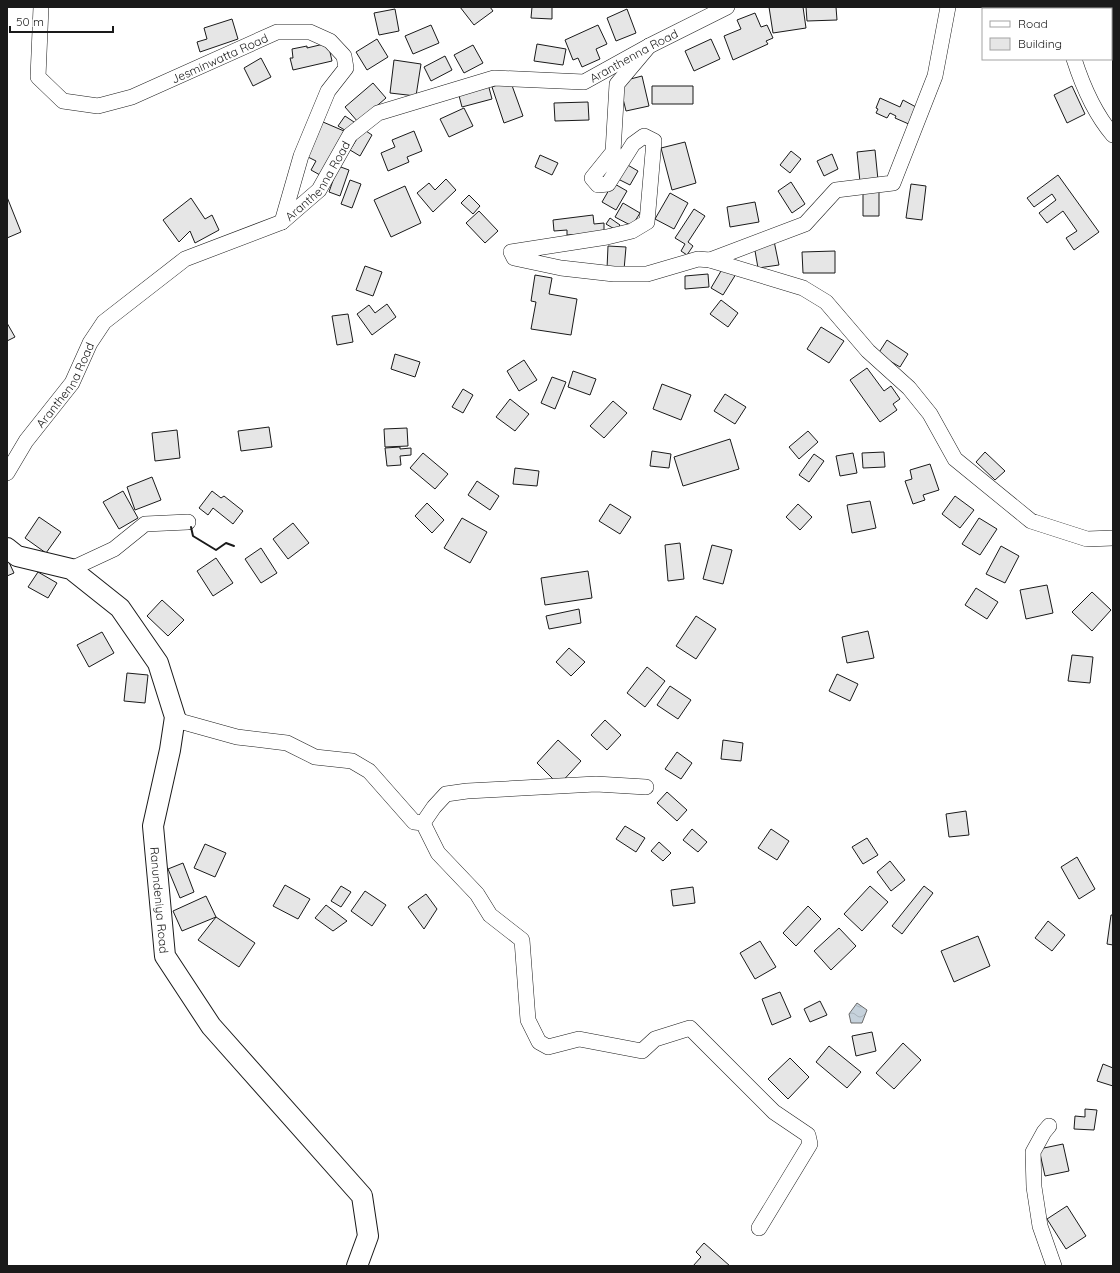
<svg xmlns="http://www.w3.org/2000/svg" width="1120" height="1273" viewBox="0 0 1120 1273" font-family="Quicksand,sans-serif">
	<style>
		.water { fill: url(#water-waves); stroke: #6a6a6a }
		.building { fill: #e6e6e6; stroke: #1a1a1a }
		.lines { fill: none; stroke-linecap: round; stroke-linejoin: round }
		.minor-casing { stroke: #1a1a1a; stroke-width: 16 }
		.major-casing { stroke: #1a1a1a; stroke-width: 22 }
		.minor { stroke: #fff; stroke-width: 15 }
		.major { stroke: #fff; stroke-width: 20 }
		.wall { stroke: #1a1a1a; stroke-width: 2 }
		.labels { text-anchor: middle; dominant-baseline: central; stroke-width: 3; stroke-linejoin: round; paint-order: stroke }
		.street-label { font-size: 12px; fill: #1a1a1a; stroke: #fff }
	</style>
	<defs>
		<pattern id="water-waves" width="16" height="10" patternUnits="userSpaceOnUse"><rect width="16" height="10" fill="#c6d2dc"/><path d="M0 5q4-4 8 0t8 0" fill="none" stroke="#aab4bc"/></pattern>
	</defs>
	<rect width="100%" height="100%" fill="#fff"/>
	<!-- water -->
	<path class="water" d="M857 1003 867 1010 862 1023H851L849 1014Z"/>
	<!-- building -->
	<path class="building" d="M460 7H490L493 11 474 25Z
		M532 7H552V19L531 18Z
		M769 7H803L806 28 773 33Z
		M806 7H836L837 20 807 21Z
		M395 9 399 31 379 35 374 13Z
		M627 9 636 33 616 41 607 18Z
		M755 13 761 27 767 25 773 38 766 41 768 44 733 60 724 36 741 29 737 20Z
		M232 19 238 39 200 52 197 42 207 39 204 28Z
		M431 25 439 43 413 54 405 36Z
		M598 25 607 44 596 49 600 59 582 67 578 58 573 60 565 40Z
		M377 39 388 57 367 70 356 52Z
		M711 39 720 59 694 71 685 51Z
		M328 43 332 61 293 70 290 58H293L292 49 307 46V48Z
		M537 44 566 49 563 65 534 61Z
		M473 45 483 63 464 73 454 55Z
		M445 56 452 70 431 81 424 67Z
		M261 58 271 77 253 86 244 68Z
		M394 60 421 64 416 96 390 93Z
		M642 76 649 106 626 111 619 82Z
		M510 80 523 116 504 123 492 87Z
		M373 83 386 98 358 122 345 107Z
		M488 84 492 99 462 107 458 92Z
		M652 86H693V104H652Z
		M1072 86 1085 114 1067 123 1054 95Z
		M880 98 900 107 903 100 916 107 911 125 895 118 896 116 890 113 887 118 876 113 878 109 876 108Z
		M588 102 589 120 555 121 554 103Z
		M464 108 473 126 449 137 440 119Z
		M345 116 354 122 348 132 338 126Z
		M323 122 344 131 320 175 311 170 316 161 306 156Z
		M363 129 372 135 360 156 350 150Z
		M414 131 422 151 407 157 409 162 388 171 381 153 395 147 392 140Z
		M685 142 696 183 672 190 661 148Z
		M875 150 878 180 860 182 857 152Z
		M791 151 801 159 790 173 780 165Z
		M832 154 838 169 824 176 817 161Z
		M540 155 558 163 552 175 535 167Z
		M626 164 638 171 630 185 618 179Z
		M338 166 349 170 340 196 329 192Z
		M1058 175 1099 232 1074 250 1066 238 1077 231 1063 211 1047 223 1039 213 1056 200 1052 194 1034 207 1027 198Z
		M446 179 456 190 433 212 417 193 429 183 435 190Z
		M350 180 361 184 352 208 341 204Z
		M791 182 805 204 792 213 778 191Z
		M613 183 627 191 616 210 602 202Z
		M911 184 926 186 922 220 906 218Z
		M405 186 421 223 391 237 374 200Z
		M863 190H879V216H863Z
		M670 193 688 203 674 229 655 219Z
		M469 195 480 206 473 214 461 203Z
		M7 197 21 232 7 238Z
		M191 198 205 219 212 215 219 230 195 243 190 231 179 242 163 220Z
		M755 202 759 222 730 227 727 207Z
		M623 203 640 213 632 226 615 217Z
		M694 209 705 216 688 242 693 246 687 255 681 251 685 244 675 238Z
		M479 211 498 231 485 243 466 223Z
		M593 215 594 224 604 223V233L567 235V230L554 231 553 220Z
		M610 218 620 225 616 230 606 224Z
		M774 241 779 265 758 268 754 245Z
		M608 246 626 247 624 270 607 269Z
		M835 251V273H803L802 252Z
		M365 266 382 272 373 296 356 290Z
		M724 266 736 274 723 295 711 288Z
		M708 274 709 287 685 289V276Z
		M535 275 552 278 549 294 577 299 571 335 531 329 536 302 531 301Z
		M721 300 738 313 728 327 710 314Z
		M387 304 396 317 372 335 357 314 369 305 375 313Z
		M348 314 353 342 337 345 332 316Z
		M7 323 15 337 7 341Z
		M821 327 844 341 829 363 807 349Z
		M887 340 908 354 900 367 878 354Z
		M395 354 420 362 415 377 391 369Z
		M524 360 537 380 519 391 507 371Z
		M867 368 884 391 891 386 900 399 893 404 897 410 880 422 850 380Z
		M573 371 596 379 590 395 568 387Z
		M552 377 566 382 555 409 541 403Z
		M662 384 691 395 681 420 653 409Z
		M463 389 473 395 463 413 452 407Z
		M725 394 746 407 735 424 714 411Z
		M510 399 529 414 515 431 496 417Z
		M613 401 627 413 604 438 590 426Z
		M269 427 272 447 241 451 238 431Z
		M407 428 408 446 385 447 384 429Z
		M177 430 180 458 155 461 152 433Z
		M808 431 818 442 799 459 789 447Z
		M730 439 739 469 683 486 674 457Z
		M400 447V449L411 448V455L400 456 401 465 387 466 385 448Z
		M652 451 671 454 669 468 650 466Z
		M884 452 885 467 863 468 862 453Z
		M985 452 1005 471 995 480 976 462Z
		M423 453 448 474 435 489 410 468Z
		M853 453 857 473 840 476 836 456Z
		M814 454 824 461 809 482 799 475Z
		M930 464 939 490 923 495 925 500 913 504 905 481 912 479 910 470Z
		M515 468 539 471 537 486 513 484Z
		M152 477 161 500 135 510 127 487Z
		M477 481 499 496 490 510 468 495Z
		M123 491 138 518 119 529 103 502Z
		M212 491 221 498 224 496 243 511 233 524 213 508 208 515 199 508Z
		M955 496 974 510 960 528 942 514Z
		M870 501 876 528 852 533 847 505Z
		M427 503 444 520 432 533 415 516Z
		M610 504 631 517 620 534 599 521Z
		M798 504 812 517 800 530 786 517Z
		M39 517 61 532 46 553 25 538Z
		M462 518 487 532 470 563 444 548Z
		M979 518 997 529 980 555 962 544Z
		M293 523 309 543 288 559 273 539Z
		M680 543 684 579 668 581 665 545Z
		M712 545 732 550 723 584 703 579Z
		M1001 546 1019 556 1005 583 986 574Z
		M261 548 277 573 261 583 245 559Z
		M7 558 14 573 7 576Z
		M216 558 233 583 213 596 197 571Z
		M588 571 592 598 545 605 541 578Z
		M38 572 57 583 48 598 28 587Z
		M1047 585 1053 613 1026 619 1020 590Z
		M976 588 998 602 987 619 965 605Z
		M1092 592 1111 610 1092 631 1072 612Z
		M162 600 184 620 168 636 147 616Z
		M579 609 581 623 549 629 546 616Z
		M696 616 716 629 696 659 676 646Z
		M868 631 874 658 847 663 842 637Z
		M102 632 114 653 89 667 77 645Z
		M569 648 585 662 571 676 556 662Z
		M1072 655 1093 657 1090 683 1068 681Z
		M647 667 665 681 645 707 627 693Z
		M127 673 148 675 145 703 124 701Z
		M837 674 858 684 850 701 829 691Z
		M670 686 691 700 678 719 657 705Z
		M605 720 621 735 607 750 591 735Z
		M558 740 581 761 559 785 537 763Z
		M723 740 743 743 741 761 721 759Z
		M677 752 692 763 681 779 665 769Z
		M667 792 687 810 677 821 657 803Z
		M966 811 969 835 949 837 946 814Z
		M625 826 645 838 636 852 616 839Z
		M692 829 707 842 698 852 683 840Z
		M771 829 789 841 777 860 758 848Z
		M867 838 878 855 863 864 852 847Z
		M659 842 671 853 663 861 651 851Z
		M205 844 226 853 215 877 194 868Z
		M1077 857 1095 889 1079 899 1061 867Z
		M890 861 905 880 891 891 877 872Z
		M183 863 194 892 180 898 168 869Z
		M285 885 310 899 298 919 273 906Z
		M341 886 351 892 341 907 331 901Z
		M870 886 888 902 862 931 844 914Z
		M924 886 933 893 902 934 892 926Z
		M693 887 695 903 673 906 671 890Z
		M365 891 386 905 372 926 351 911Z
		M426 894 437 909 424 929 408 907Z
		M206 896 216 917 182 931 173 911Z
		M326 905 347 921 333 931 315 918Z
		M808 906 821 919 796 946 783 933Z
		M1111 915H1113V945L1107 944Z
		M216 917 255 943 239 967 198 940Z
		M1048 921 1065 935 1052 951 1035 938Z
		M839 928 856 946 831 970 814 951Z
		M978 936 990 966 954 982 941 951Z
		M760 941 776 967 755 979 740 953Z
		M780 992 791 1017 772 1025 762 999Z
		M820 1001 827 1015 810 1022 804 1009Z
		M872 1032 876 1051 856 1056 852 1036Z
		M903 1043 921 1060 894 1089 876 1073Z
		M829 1046 861 1072 847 1088 816 1062Z
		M790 1058 809 1077 788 1099 768 1079Z
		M1103 1064 1113 1068V1086L1097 1081Z
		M1085 1109 1097 1110 1094 1130 1074 1129 1075 1116 1085 1117Z
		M1063 1144 1069 1171 1045 1176 1039 1149Z
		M1067 1206 1086 1236 1066 1249 1047 1219Z
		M704 1243 730 1266H693L701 1257 696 1252Z"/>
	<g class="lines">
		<defs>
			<g id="minor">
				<path id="s1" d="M41 7 38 77 63 101 98 106 132 97 277 32H310L330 41 344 56 346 68 328 91 301 156 282 222"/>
				<path d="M1050 7 1052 9"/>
				<path d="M649 46 617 84 613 152 592 178 598 185 608 184 633 144 644 136 654 141 647 222 632 231 607 237 511 252 514 258 561 268 614 274H647L698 259 710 260 803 288 826 302 868 351 909 388 930 414 955 459 1031 521 1087 539 1113 538"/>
				<path d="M1074 59C1083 87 1094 113 1113 135"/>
				<path d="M710 260 805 224 836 190 893 183 935 76 948 7"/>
				<path id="s2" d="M7 473 26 441 72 383 90 343 104 322 185 259 282 222 319 190 350 135 378 113 494 78 584 82 649 46 727 7"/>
				<path d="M71 569 114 549 145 524 188 522"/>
				<path d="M175 717 183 722 237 737 287 743 315 757 352 761 369 771 414 822 423 823 438 853 477 894 490 915 522 940 528 1020 539 1042 548 1047 579 1039 642 1051 655 1039 690 1028 774 1112 808 1135 810 1144 759 1228"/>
				<path d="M423 823 434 807 446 794 467 791 596 784 646 787"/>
				<path d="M1049 1126 1044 1132 1033 1152 1034 1187 1040 1226 1054 1266"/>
			</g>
			<g id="major">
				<path id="s3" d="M7 548 17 556 71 569 120 608 158 663 175 717 170 750 153 826 165 956 211 1026 362 1196 368 1236 357 1266"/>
			</g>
		</defs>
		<!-- minor casing -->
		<use href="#minor" class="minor-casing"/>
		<!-- major casing -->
		<use href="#major" class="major-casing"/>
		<!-- minor -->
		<use href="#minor" class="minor"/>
		<!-- major -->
		<use href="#major" class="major"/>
		<!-- wall -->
		<path class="wall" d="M191 527 193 536 216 550 226 543 234 546"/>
	</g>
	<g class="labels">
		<!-- street labels -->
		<g class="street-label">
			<text stroke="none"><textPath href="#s2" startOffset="802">Aranthenna Road</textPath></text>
			<text stroke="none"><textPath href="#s1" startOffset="271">Jesminwatta Road</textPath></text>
			<text stroke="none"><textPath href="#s2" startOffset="442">Aranthenna Road</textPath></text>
			<text stroke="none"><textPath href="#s2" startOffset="106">Aranthenna Road</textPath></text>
			<text stroke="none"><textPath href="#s3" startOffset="440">Ranundeniya Road</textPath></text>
		</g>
	</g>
	<!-- border -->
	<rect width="1120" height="1273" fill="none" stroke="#1a1a1a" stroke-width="16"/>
	<!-- legend -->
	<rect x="982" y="8" width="130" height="52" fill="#ffffff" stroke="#a3a3a3"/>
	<rect x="990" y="21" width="20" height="6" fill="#ffffff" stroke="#a3a3a3"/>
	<text x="1018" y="28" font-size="12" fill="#1a1a1a">Road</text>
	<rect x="990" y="38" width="20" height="12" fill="#e6e6e6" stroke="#a3a3a3"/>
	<text x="1018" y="48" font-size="12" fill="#1a1a1a">Building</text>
	<!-- scale -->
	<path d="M10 26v6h103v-6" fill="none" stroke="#1a1a1a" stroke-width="2"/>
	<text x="16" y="26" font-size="12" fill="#1a1a1a" stroke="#ffffff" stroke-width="3" paint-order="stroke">50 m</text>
</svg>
